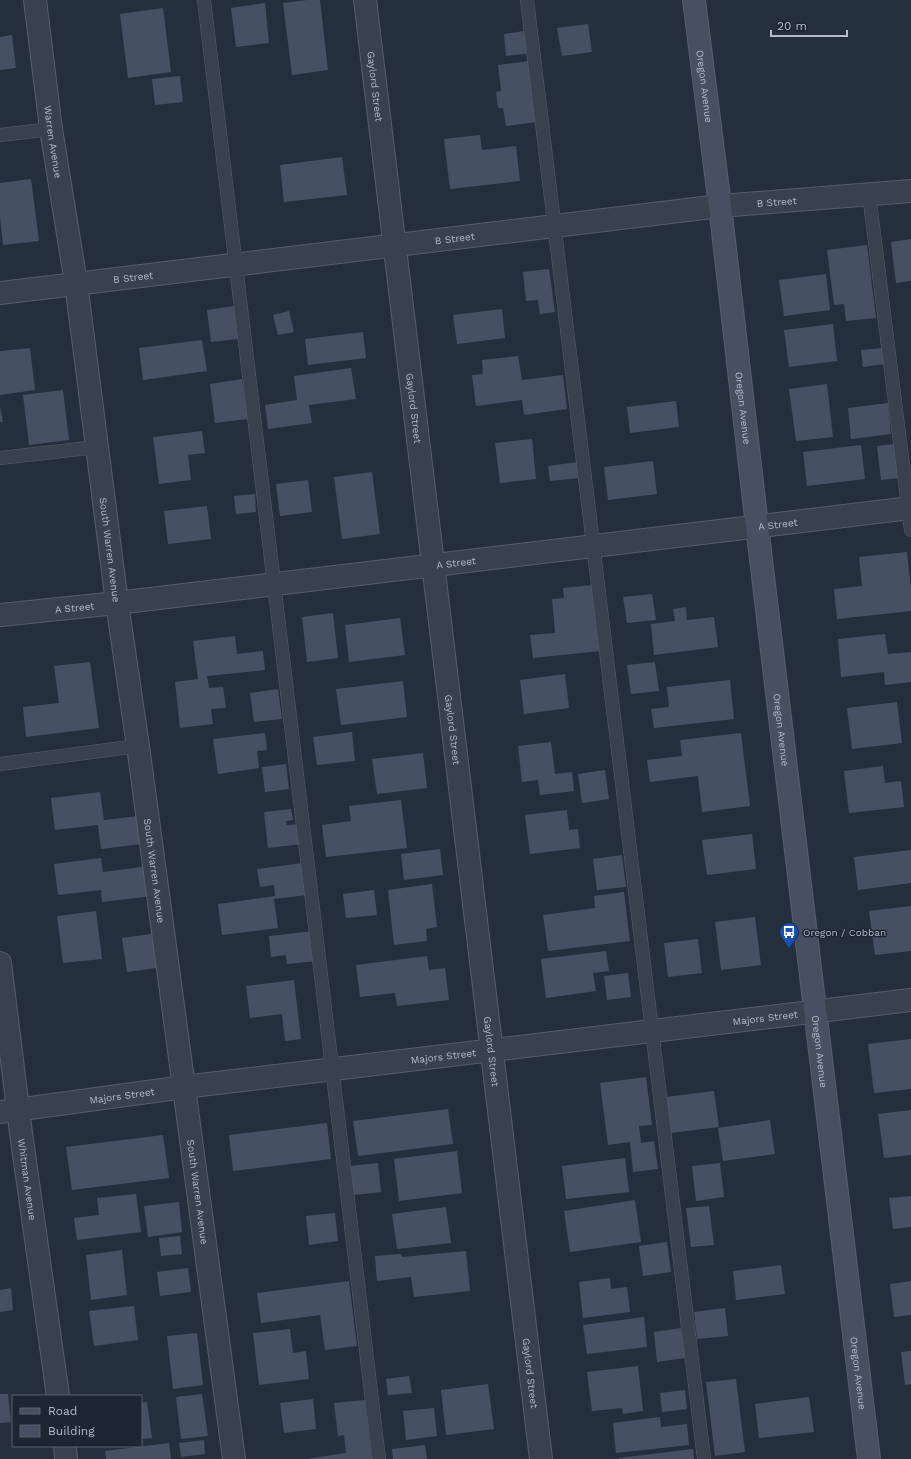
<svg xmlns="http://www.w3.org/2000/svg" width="911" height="1459" viewBox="0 0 911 1459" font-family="'Work Sans',sans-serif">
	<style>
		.building { fill: #455162 }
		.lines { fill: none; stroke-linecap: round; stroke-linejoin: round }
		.lane-casing { stroke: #565f6c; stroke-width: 14 }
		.street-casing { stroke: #565f6c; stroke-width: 24 }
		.secondary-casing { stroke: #565f6c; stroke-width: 24 }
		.lane { stroke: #38414e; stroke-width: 13 }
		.street { stroke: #38414e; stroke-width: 22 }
		.secondary { stroke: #465061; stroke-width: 22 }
		.labels { text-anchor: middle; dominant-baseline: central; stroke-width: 3; stroke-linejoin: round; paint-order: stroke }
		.street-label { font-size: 10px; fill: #b4bcc9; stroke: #1d2633 }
		.poi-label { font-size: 10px; fill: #b4bcc9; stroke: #1d2633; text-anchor: start }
	</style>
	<rect width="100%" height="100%" fill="#242f3e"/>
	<!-- building -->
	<path class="building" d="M307 0H320L328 70 292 75 283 3Z
		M265 3 269 43 236 47 231 8Z
		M163 8 171 72 128 78 120 14Z
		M588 24 592 52 562 56 557 28Z
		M530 30 533 53 506 56 504 34Z
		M12 35 16 68 0 70V37Z
		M530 61 537 122 506 126 503 108H498L496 92 501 91 498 65Z
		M180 76 183 102 155 105 152 79Z
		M480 135 482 150 516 146 520 181 450 189 444 139Z
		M342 157 347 195 284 202 280 165Z
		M31 179 39 241 3 245 0 217V183Z
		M911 239V281L896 283 891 242Z
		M867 245 876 318 846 321 844 304 834 305 827 250Z
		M549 269 555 312 540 314 538 300 526 301 523 272Z
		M826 274 830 310 784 316 779 280Z
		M234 306 238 339 211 342 207 310Z
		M502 309 505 338 457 344 453 315Z
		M289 311 294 332 278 335 273 315Z
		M833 324 837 361 789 367 784 330Z
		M363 332 366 358 308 365 305 339Z
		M202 340 207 371 143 380 139 348Z
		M30 348 35 390 0 395V351Z
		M883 348 885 364 863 367 861 350Z
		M518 356 522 380 563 375 567 409 524 415 522 400 476 406 472 375 483 374 482 360Z
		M351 368 356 399 309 405 312 423 268 429 265 405 297 400 294 376Z
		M242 379 248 419 215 423 210 384Z
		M827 384 833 437 796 441 789 389Z
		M63 390 69 440 29 445 23 395Z
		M676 401 679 427 630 433 627 407Z
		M888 403 891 434 851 439 848 408Z
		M0 406 3 422H0Z
		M202 431 205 453 188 455 191 480 159 484 153 437Z
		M532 439 536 479 500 483 495 443Z
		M895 444 899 478 881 480 877 446Z
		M861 445 865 479 807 486 803 452Z
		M653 461 657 494 608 500 604 467Z
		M578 462 580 478 550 481 548 466Z
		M372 472 380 534 342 539 334 477Z
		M308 480 312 512 280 516 276 484Z
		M255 494 256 512 236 514 234 496Z
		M207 506 211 539 168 544 164 511Z
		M907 552 911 589V611L837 619 834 589 862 586 859 557Z
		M594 585 601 651 533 658 530 635 555 633 552 599 564 598 563 588Z
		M652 594 656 620 627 623 623 597Z
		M686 607 687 620 714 617 718 647 654 655 651 624 675 621 673 609Z
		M333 613 338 658 307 662 302 617Z
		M400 618 405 655 349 662 345 625Z
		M885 634 888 654 911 652V682L885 685 884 672 841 677 838 639Z
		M235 636 237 654 263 651 265 670 207 676 209 688 223 687 226 708 211 709 213 724 180 728 175 682 198 679 193 641Z
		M90 662 99 728 26 737 23 707 59 703 54 666Z
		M655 662 659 691 631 694 627 665Z
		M565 674 569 708 524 714 520 680Z
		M730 680 734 719 654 728 651 709 669 707 667 687Z
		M403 681 407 717 341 725 336 689Z
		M278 689 282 719 254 722 250 693Z
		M897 702 902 743 852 749 847 708Z
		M352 732 355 761 317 765 313 737Z
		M265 733 267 750 257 751 259 768 218 774 213 739Z
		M741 733 750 806 702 812 698 776 650 782 647 760 682 756 680 740Z
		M551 742 555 774 572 772 574 791 540 795 538 780 522 782 518 746Z
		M423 753 427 788 377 794 372 759Z
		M286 764 289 789 265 792 262 767Z
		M883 766 885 783 901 781 904 807 849 813 844 771Z
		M605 770 609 799 582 803 578 774Z
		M100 792 104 820 139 816 142 844 101 849 98 825 55 830 51 798Z
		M401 800 407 848 326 857 322 825 351 821 349 806Z
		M291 809 293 820 286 821 287 825 301 824 303 844 268 848 264 812Z
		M567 810 569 830 578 829 580 848 530 854 525 815Z
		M752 834 756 869 707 875 702 840Z
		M440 849 443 875 404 880 401 854Z
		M911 850V883L858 890 854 857Z
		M622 855 626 887 597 890 593 859Z
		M101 858 103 872 149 866 153 896 102 902 101 890 58 895 54 864Z
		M303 863 307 895 274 899 278 928 222 935 218 904 275 896 274 885 260 887 257 869Z
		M432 884 437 927 426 929 427 941 394 945 388 890Z
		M374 890 377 915 346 918 343 894Z
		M624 892 630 941 548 951 543 915 595 908 594 896Z
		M911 906V951L875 955 869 911Z
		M96 911 102 959 63 963 57 916Z
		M755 917 761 965 721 970 715 922Z
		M314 931 317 961 287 964 286 955 271 957 269 936Z
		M158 933 163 967 127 972 122 938Z
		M698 939 702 973 668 977 664 943Z
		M606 951 609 971 593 973 596 991 546 998 541 959Z
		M427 956 429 970 445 968 449 1000 397 1006 395 993 360 997 356 965Z
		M628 973 631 997 607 1000 604 976Z
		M294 980 301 1039 285 1041 282 1014 250 1018 246 986Z
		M911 1039V1089L874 1093 868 1044Z
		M646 1077 652 1125 639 1126 641 1143 654 1141 658 1169 633 1172 630 1142 608 1145 600 1083Z
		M714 1091 719 1127 671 1133 666 1097Z
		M448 1109 453 1144 358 1156 353 1121Z
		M911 1110V1155L884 1158 878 1114Z
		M770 1120 775 1154 723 1161 718 1128Z
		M327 1123 331 1159 233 1171 229 1135Z
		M163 1135 169 1178 72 1190 66 1147Z
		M457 1151 462 1193 399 1201 394 1159Z
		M625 1158 629 1192 566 1199 562 1166Z
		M378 1163 381 1192 354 1195 350 1166Z
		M720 1163 724 1197 696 1201 692 1166Z
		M136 1194 141 1232 77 1240 74 1218 99 1215 97 1198Z
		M911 1196V1227L893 1229 889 1198Z
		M635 1200 641 1242 570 1252 564 1211Z
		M179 1202 182 1232 148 1237 144 1206Z
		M709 1206 714 1245 691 1247 686 1208Z
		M446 1207 451 1243 397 1249 392 1214Z
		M335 1213 338 1241 309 1245 306 1216Z
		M180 1236 182 1254 161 1256 159 1238Z
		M667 1242 671 1272 643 1276 639 1246Z
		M122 1250 127 1295 91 1300 86 1255Z
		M466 1251 470 1291 414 1297 411 1277 377 1281 375 1256 401 1254 402 1257Z
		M781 1265 785 1294 736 1300 733 1271Z
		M188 1268 191 1292 160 1296 157 1272Z
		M610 1278 611 1289 627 1287 630 1312 583 1318 579 1282Z
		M349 1281 357 1346 325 1350 320 1315 261 1323 257 1293Z
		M911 1281V1315L894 1317 890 1284Z
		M11 1288 13 1310 0 1312V1290Z
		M134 1306 138 1340 94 1346 89 1311Z
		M725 1308 728 1336 697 1339 694 1312Z
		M644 1317 647 1347 587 1354 583 1325Z
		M681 1328 685 1358 657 1362 654 1332Z
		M290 1329 293 1353 306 1351 309 1379 259 1385 253 1333Z
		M197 1333 203 1385 173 1389 167 1336Z
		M911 1351V1384L905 1385 901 1352Z
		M638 1366 643 1411 623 1414 622 1408 592 1411 587 1372Z
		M409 1376 412 1393 388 1395 386 1379Z
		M736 1379 745 1452 715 1456 706 1382Z
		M488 1384 494 1429 446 1435 441 1390Z
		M685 1390 687 1409 662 1412 660 1393Z
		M0 1394H8L11 1422 0 1423Z
		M202 1394 208 1436 181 1439 176 1397Z
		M809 1397 814 1432 759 1438 755 1404Z
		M313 1399 316 1429 284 1433 280 1403Z
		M365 1400 372 1459H306L346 1453 344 1435 338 1436 334 1403Z
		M147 1402 152 1438 141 1439V1403Z
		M434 1408 437 1436 406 1440 403 1411Z
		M660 1417 661 1427 687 1424 689 1445 616 1453 613 1423Z
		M204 1440 205 1454 181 1457 179 1443Z
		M169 1443 171 1459H106L105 1451Z
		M425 1445 427 1459H393L392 1449Z
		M693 1449 694 1459H619V1458Z"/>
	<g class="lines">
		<defs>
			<path id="lane" d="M204 0 379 1459
				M527 0 704 1459
				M0 135 51 129
				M869 194 911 530
				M0 458 97 447
				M0 764 138 746"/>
			<g id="street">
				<path id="s1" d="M35 0 51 129 76 283 117 603 138 746 234 1459"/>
				<path id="s2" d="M365 0 541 1459"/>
				<path id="s3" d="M0 293 720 206 911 191"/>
				<path id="s4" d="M0 615 117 603 911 508"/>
				<path id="s5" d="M0 963 21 1133 58 1396"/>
				<path id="s6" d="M0 1112 184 1087 911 1000"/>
				<path d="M65 1446 66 1459"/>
			</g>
			<g id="secondary">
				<path id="s7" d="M694 0 720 206 757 526 869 1459"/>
			</g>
		</defs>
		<!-- lane casing -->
		<use href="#lane" class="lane-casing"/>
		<!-- street casing -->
		<use href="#street" class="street-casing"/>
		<!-- secondary casing -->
		<use href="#secondary" class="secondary-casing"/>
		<!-- lane -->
		<use href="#lane" class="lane"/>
		<!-- street -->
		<use href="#street" class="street"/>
		<!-- secondary -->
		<use href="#secondary" class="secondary"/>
	</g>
	<!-- icons -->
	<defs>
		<symbol id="bus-pin" viewBox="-11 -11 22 30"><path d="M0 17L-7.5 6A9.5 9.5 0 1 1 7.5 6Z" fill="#1a4fb4" stroke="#1d2633"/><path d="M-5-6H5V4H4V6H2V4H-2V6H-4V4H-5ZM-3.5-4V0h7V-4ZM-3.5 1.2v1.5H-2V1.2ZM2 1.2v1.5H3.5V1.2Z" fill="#fff"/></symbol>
	</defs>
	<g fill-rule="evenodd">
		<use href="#bus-pin" x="778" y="921" width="22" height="30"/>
	</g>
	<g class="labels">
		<!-- street labels -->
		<g class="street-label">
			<text stroke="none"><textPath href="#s2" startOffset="87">Gaylord Street</textPath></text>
			<text stroke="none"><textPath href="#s7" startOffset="87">Oregon Avenue</textPath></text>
			<text stroke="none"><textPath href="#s1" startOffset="143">Warren Avenue</textPath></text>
			<text stroke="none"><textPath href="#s3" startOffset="782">B Street</textPath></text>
			<text stroke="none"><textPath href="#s3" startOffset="458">B Street</textPath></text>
			<text stroke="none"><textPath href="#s3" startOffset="134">B Street</textPath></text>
			<text stroke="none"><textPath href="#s2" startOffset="411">Gaylord Street</textPath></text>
			<text stroke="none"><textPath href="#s7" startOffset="411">Oregon Avenue</textPath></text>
			<text stroke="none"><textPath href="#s4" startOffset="783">A Street</textPath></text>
			<text stroke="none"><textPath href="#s1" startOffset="555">South Warren Avenue</textPath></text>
			<text stroke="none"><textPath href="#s4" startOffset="459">A Street</textPath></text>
			<text stroke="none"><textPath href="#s4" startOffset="75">A Street</textPath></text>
			<text stroke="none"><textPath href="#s2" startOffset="735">Gaylord Street</textPath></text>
			<text stroke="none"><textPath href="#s7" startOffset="735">Oregon Avenue</textPath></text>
			<text stroke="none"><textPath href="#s1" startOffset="879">South Warren Avenue</textPath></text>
			<text stroke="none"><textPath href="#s6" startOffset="771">Majors Street</textPath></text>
			<text stroke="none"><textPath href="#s2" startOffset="1059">Gaylord Street</textPath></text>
			<text stroke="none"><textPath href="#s7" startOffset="1059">Oregon Avenue</textPath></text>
			<text stroke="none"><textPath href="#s6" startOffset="447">Majors Street</textPath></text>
			<text stroke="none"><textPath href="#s6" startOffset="123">Majors Street</textPath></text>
			<text stroke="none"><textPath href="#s5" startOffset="218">Whitman Avenue</textPath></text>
			<text stroke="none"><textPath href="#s1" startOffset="1203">South Warren Avenue</textPath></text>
			<text stroke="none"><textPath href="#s2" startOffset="1383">Gaylord Street</textPath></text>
			<text stroke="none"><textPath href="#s7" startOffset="1383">Oregon Avenue</textPath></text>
		</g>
		<!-- poi labels -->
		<g class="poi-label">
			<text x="803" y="932">Oregon / Cobban</text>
		</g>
	</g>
	<!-- legend -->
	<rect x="12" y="1395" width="130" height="52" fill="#1d2633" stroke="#59626f"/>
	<rect x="20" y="1408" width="20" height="6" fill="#465061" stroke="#59626f"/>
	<text x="48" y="1415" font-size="12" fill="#b4bcc9">Road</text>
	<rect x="20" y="1425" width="20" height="12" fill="#455162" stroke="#59626f"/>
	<text x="48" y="1435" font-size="12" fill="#b4bcc9">Building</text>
	<!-- scale -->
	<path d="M771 30v6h76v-6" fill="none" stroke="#b4bcc9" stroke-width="2"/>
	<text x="777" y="30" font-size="12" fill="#b4bcc9" stroke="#1d2633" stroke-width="3" paint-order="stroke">20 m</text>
</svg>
